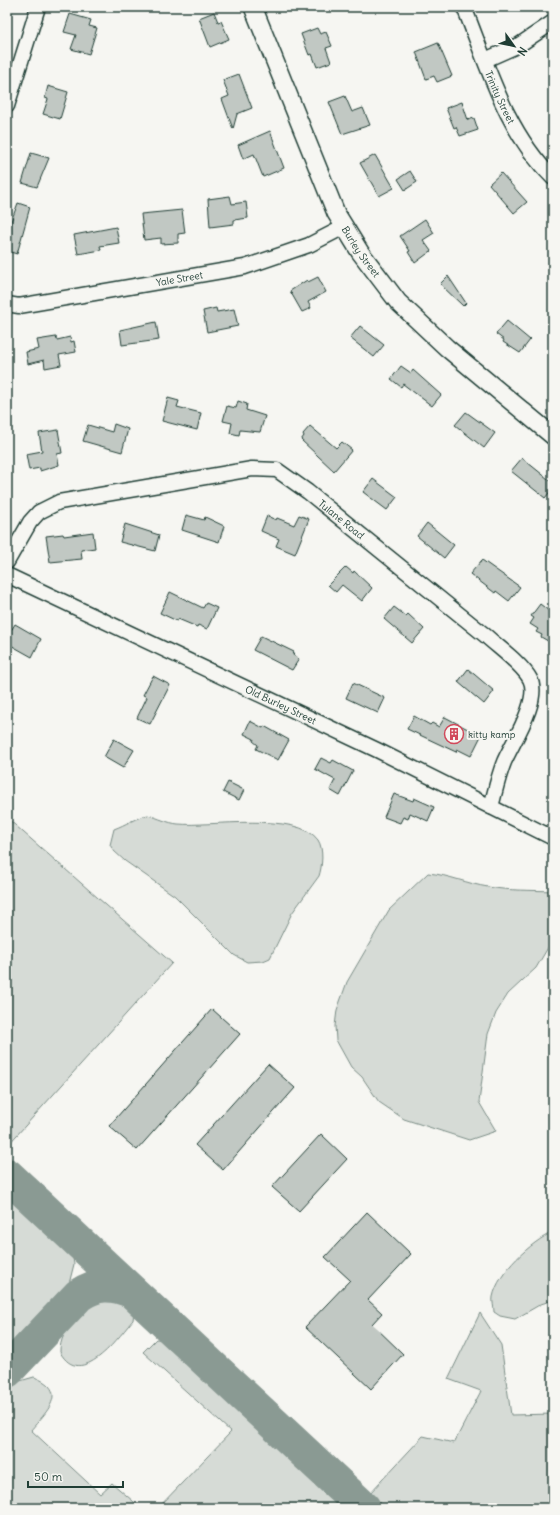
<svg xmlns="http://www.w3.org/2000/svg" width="560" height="1515" viewBox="0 0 560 1515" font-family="Delius,sans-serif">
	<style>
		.green { fill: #d6dbd6; stroke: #7a8c85 }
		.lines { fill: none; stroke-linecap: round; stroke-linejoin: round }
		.taxiway { stroke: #8a9a93; stroke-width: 34 }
		.building { fill: #c1c8c3; stroke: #1f3d34 }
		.minor-casing { stroke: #1f3d34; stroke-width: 17 }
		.major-casing { stroke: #1f3d34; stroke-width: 20 }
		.minor { stroke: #f6f6f2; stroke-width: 14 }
		.major { stroke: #f6f6f2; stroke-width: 17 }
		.labels { text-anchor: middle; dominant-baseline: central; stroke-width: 4; stroke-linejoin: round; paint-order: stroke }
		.street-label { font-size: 10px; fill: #1f3d34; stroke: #f6f6f2 }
		.poi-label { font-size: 10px; fill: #1f3d34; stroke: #f6f6f2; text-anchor: start }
	</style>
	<rect width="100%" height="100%" fill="#f6f6f2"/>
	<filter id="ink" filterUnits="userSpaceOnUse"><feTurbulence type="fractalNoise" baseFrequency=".025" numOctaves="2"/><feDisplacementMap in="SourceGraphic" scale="8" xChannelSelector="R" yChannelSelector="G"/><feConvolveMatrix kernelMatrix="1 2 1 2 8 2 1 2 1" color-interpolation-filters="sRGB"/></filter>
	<g filter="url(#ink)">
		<!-- green -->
		<path class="green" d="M148 815C158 818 168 823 178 824 209 827 298 811 318 840 324 849 322 867 319 876L292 913 270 958 263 961 247 962 234 955 175 896 125 861 114 851 110 845 114 829C125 825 137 817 148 815Z
			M7 818 172 963 7 1146Z
			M428 873C449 875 468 884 488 887 510 891 531 890 553 891V939L536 968 508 994 496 1013 488 1034 479 1102 496 1131 469 1140 404 1119 379 1102 362 1077 351 1067 336 1040 335 1026 337 1010 347 982 389 910Z
			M7 1191 72 1252 74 1264 69 1284 7 1350Z
			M553 1232V1300L541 1304 515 1319 500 1316 494 1312C494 1307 492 1301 493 1297 498 1272 531 1242 553 1232Z
			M106 1297C118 1297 128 1300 134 1311L133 1320C118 1338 81 1390 60 1352 59 1330 86 1301 106 1297Z
			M480 1313 501 1345 511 1415 553 1414V1505L530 1508H385L369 1494 423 1436 454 1443 481 1391 448 1379Z
			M156 1339 167 1340 346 1508H158L231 1432 143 1352Z
			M34 1377C71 1391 45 1413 31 1430L100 1494 112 1483 141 1508H7V1391L20 1381Z"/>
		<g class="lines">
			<!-- taxiway -->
			<path class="taxiway" d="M7 1175 364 1508
				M7 1371 79 1295C97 1283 111 1283 131 1291"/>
		</g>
		<!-- building -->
		<path class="building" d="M214 12 218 22 221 21 229 39 210 47 199 18Z
			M70 14 91 20 89 26 97 28 89 54 71 49 76 35 64 32Z
			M317 28 320 34 326 32 332 46 326 48 331 62 317 67 312 54 309 55 301 34Z
			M438 43 452 76 437 82 434 76 426 79 416 52Z
			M239 74 252 108 237 114 233 129 222 99 229 96 223 80Z
			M48 86 68 92 60 119 43 114 48 99 45 98Z
			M345 96 352 112 363 108 370 125 342 134 329 102Z
			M462 102 468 120 474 118 478 130 460 136 456 127 454 128 446 108Z
			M270 131 284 168 263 177 254 154 243 159 238 145Z
			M31 153 49 158 37 187 22 183Z
			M375 155 394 188 379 196 360 163Z
			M410 171 417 182 405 190 398 179Z
			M501 173 527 202 514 213 489 184Z
			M230 196 232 204 246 202 248 218 234 220V224L210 227 208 199Z
			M18 203 30 207 17 254 7 251V232Z
			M182 210 185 233 178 234V243L161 244V238L144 240 141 214Z
			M425 219 434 233 423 240 431 251 415 263 408 252 410 251 400 236Z
			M116 227 119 243 100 246 101 250 78 254 74 235Z
			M448 276 466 303 463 306 440 284Z
			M318 277 326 292 308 302 311 308 302 312 290 291 307 280 308 282Z
			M216 308 217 312 234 309 238 326 207 332 203 311Z
			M507 321 530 340 520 353 503 342 504 340 496 334Z
			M156 322 159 340 122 345 120 330Z
			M360 326 384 345 374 357 350 338Z
			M56 337 57 340 70 337 71 342 74 341 76 352 59 355 61 365 45 368 44 360 28 364 26 352 39 349 37 340Z
			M401 366 411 373 413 370 441 395 432 406 403 384 401 387 391 379Z
			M168 398 179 401 177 407 201 413 197 430 162 421Z
			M238 401 247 404 246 410 265 416 260 432 240 430 239 435 230 433 232 423 223 421 227 406 236 408Z
			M466 412 495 433 484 448 455 425Z
			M114 424 128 429 122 452 83 441 88 425 112 432Z
			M310 426 336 448 342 442 352 450 334 471 301 440 304 436 303 434Z
			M58 430 62 453 57 454 59 465 40 471V468L29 470 26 454 42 451 39 433Z
			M522 458 553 483V488L545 498 511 471Z
			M373 479 397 497 387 510 363 492Z
			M186 515 204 520 205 517 224 526 219 542 182 530Z
			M299 515 309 519 295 554 276 546 279 539 261 531 267 516 276 520 277 518 294 525Z
			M427 523 454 545 444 558 417 536Z
			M125 524 159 535 155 551 120 542Z
			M93 532 95 548 81 550 82 559 50 562 46 536 63 534 64 536Z
			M482 560 520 587 509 601 496 591 495 593 470 574Z
			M346 567 353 573 354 571 372 588 362 601 342 585 336 592 328 585Z
			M170 592 203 608 206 603 217 608 207 629 198 625 197 627 178 619 177 621 160 613Z
			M540 604 553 614V644L541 637 542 635 536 632 538 629 530 624 534 618 531 616Z
			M394 607 406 616 408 614 424 629 412 643 384 619Z
			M15 624 41 639 32 657 7 643V626L12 629Z
			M261 636 294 652 293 655 299 659 292 670 253 650Z
			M468 669 494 691 484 704 458 682Z
			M153 676 170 685 150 724 137 718 147 697 143 695Z
			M353 683 385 698 378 713 346 698Z
			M414 716 430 725 432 723 439 727 445 717 481 736 471 756 457 749 456 752 407 729Z
			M250 721 263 728 264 726 289 740 278 760 256 749 258 745 253 741 254 739 244 734Z
			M114 739 134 750 123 768 104 757Z
			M321 758 331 763 333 760 353 771 340 796 330 790 335 780 315 769Z
			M228 782 244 790 239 800 223 792Z
			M394 794 413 801 414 798 434 807 428 821 410 813 408 819 403 817 400 823 384 817Z
			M212 1009 240 1034 137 1150 109 1126Z
			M268 1064 295 1088 223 1170 195 1145Z
			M321 1134 347 1159 299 1211 272 1187Z
			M367 1212 411 1254 368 1300 382 1313 372 1324 403 1354 371 1389 305 1327 350 1280 325 1257Z"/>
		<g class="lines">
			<defs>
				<g id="minor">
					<path id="s1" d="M464 7C488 67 506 132 553 178"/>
					<path d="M485 60 519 45 553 22"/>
					<path d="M7 106 38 7"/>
					<path id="s2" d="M7 304 19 306 245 267 309 245 344 227"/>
					<path id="s3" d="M7 562 30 522 39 512 59 502 252 469 277 470 308 492 486 636C499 648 522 664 530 679 541 700 512 743 504 762 498 777 495 792 491 807"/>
					<path id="s4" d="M7 575 377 750 553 838"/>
				</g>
				<g id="major">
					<path id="s5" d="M253 7 336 213 360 252 398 302 447 348 553 436"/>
				</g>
			</defs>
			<!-- minor casing -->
			<use href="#minor" class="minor-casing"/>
			<!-- major casing -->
			<use href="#major" class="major-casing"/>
			<!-- minor -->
			<use href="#minor" class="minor"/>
			<!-- major -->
			<use href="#major" class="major"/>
		</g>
	</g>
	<!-- icons -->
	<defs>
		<symbol id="building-ring" viewBox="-11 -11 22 22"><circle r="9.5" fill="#f6f6f2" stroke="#d1495b" stroke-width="1.5"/><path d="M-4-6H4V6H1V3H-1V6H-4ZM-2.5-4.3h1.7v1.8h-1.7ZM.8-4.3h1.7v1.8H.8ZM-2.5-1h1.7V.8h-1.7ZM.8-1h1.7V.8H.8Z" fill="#d1495b"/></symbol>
	</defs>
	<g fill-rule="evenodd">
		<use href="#building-ring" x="443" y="723" width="22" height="22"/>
	</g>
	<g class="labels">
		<!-- street labels -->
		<g class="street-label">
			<text stroke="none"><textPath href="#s1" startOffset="97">Trinity Street</textPath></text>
			<text stroke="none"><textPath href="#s5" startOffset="268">Burley Street</textPath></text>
			<text stroke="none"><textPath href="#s2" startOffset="175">Yale Street</textPath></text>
			<text stroke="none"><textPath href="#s3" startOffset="384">Tulane Road</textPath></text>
			<text stroke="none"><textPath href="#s4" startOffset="303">Old Burley Street</textPath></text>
		</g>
		<!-- poi labels -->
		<g class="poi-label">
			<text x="468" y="734">kitty kamp</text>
		</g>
	</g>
	<!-- margin -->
	<rect width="560" height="1515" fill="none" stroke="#f6f6f2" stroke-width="24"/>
	<rect x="12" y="12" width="536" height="1491" fill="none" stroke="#1f3d34" stroke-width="1.5" filter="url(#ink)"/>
	<!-- north arrow -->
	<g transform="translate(514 46) rotate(123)" stroke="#f6f6f2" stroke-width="3" paint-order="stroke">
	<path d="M0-3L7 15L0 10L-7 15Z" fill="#1f3d34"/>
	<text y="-6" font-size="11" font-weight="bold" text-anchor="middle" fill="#1f3d34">N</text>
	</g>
	<!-- scale -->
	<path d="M28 1481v6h95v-6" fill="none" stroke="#1f3d34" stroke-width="2"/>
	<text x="34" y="1481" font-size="12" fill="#1f3d34" stroke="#f6f6f2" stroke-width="3" paint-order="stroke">50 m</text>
</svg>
